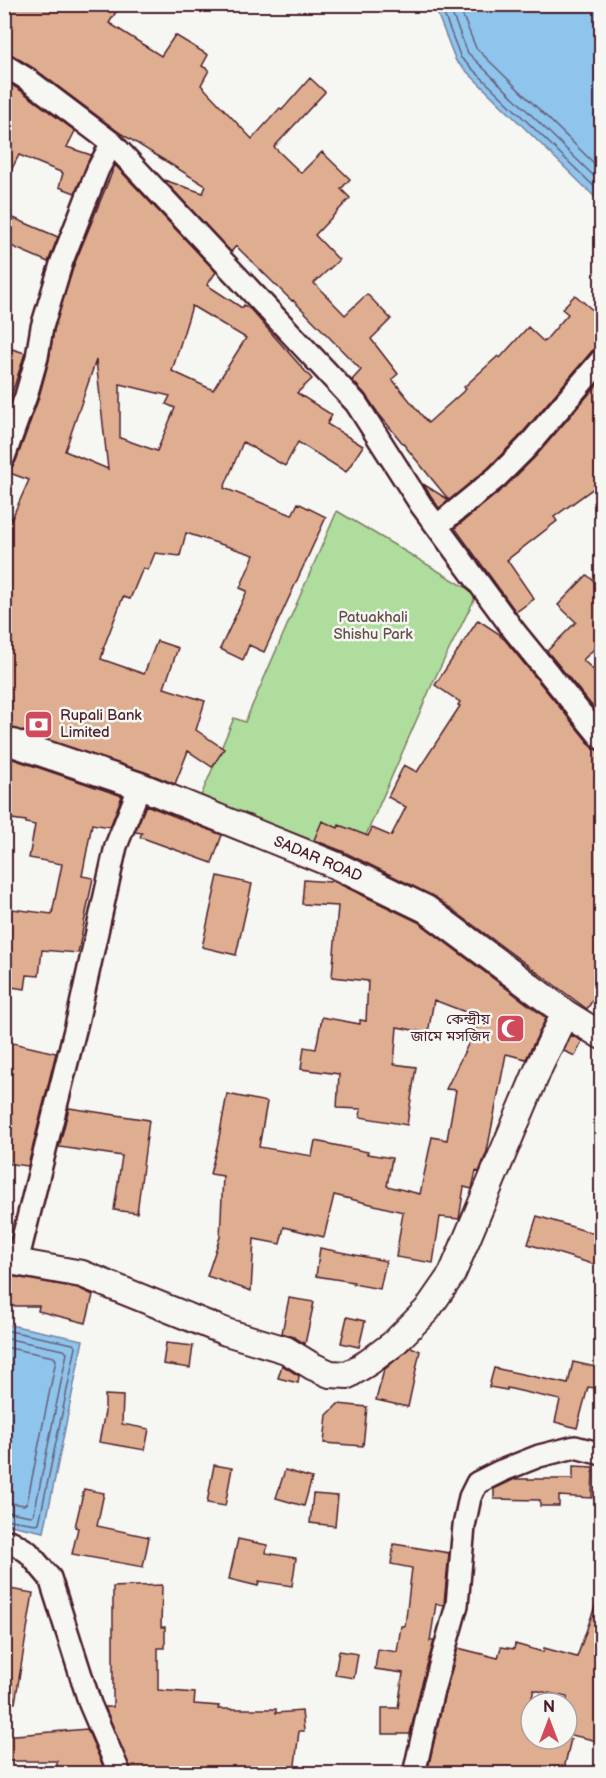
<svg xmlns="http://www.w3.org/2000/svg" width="606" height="1778" viewBox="0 0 606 1778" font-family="'Balsamiq Sans','Noto Sans Bengali',sans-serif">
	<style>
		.green { fill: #aedd9d; stroke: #7c7e64; stroke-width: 1.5 }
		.water { fill: #8fc4ec; stroke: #73829f; stroke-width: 1.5 }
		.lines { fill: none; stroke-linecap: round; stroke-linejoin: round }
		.shore { stroke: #666178; stroke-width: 1.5 }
		.building { fill: #dfae91; stroke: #4a1f2b; stroke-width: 1.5; fill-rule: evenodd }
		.minor-casing { stroke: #4a1f2b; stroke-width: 26 }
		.tertiary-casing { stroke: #4a1f2b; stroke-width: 30 }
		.minor { stroke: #f6f6f2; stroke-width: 21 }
		.tertiary { stroke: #f6f6f2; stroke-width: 26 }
		.labels { text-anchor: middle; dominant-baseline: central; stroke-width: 5; stroke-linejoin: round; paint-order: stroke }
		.park-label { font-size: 15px; fill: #634e48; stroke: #f6f6f2 }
		.poi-label { font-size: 15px; fill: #4a1f2b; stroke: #f6f6f2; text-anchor: start }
		.street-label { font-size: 15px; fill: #4a1f2b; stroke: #f6f6f2 }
	</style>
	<rect width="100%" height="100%" fill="#f6f6f2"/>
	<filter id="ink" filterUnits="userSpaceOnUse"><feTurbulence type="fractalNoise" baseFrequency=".0167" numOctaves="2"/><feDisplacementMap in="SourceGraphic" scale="12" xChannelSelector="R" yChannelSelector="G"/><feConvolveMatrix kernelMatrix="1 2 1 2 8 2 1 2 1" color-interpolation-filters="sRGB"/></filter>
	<g filter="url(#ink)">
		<!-- green -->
		<path class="green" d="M337 511 477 594 434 680 353 865 200 798 234 718 245 722Z"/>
		<!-- water -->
		<path class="water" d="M434 5H601V203L456 61Z
			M5 1324 83 1340 44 1532 5 1524Z"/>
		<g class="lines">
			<!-- shore -->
			<path class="shore" d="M440 4 461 58 602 194
				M448 4 468 53 602 184
				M458 4 476 48 602 171
				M4 1330 73 1344 76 1347 39 1523 36 1524 4 1519
				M4 1338 64 1350 67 1353 34 1514 31 1516 4 1511
				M4 1347 54 1357 56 1360 27 1503 24 1505 4 1502"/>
		</g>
		<!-- building -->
		<path class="building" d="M4 4H102L116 12 109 23 161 56 175 35 208 55 202 66 209 70 201 85 252 139 280 108 282 110 310 78 325 92 274 147 301 173 322 152 350 179 341 189 350 198 315 235 339 260 314 283 345 315 367 294 391 319 371 339 398 374 392 379 428 423 466 389 464 387 498 356 500 358 528 327 544 342 568 314 562 309 575 295 602 318V347L592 351 518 438 488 468 449 500 378 413 365 394 352 380 361 370 293 300 292 301 236 246 231 252 164 180 203 193 206 186 120 133 35 69 11 54 4 52Z
			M4 80 20 90 75 131 67 147 91 155 75 193 59 187 63 173 19 155 4 184Z
			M115 165 216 272 207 285 242 308 244 305 251 310 312 379 297 393 332 415 327 424 363 446 346 472 298 442 285 466 243 442 224 488 292 515 298 503 326 517 264 652 249 645 243 660 220 649 247 591 240 588 254 555 186 533 180 556 155 553 148 570 143 568 130 599 123 597 103 649H104L101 659 144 674 157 641 178 648 164 688 205 701 196 730 224 749 212 767 188 751 175 784 145 772 4 725V536L29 480 4 471V469L12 467 16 461 38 400 49 360 54 330 74 265ZM192 306 246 338 213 390 172 371ZM96 360 104 433 108 469 65 451ZM120 384 170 396 166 404 175 408 157 451 120 438Z
			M4 214 58 237 48 262 4 243Z
			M12 349 25 353 4 418V371Z
			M602 379V482L554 517 557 521 507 560 534 599 516 612 455 528 505 487 536 456Z
			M423 484 449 500 439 508Z
			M587 575 602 588V641L583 660 602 678V718L547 651 576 622 558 605Z
			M478 620 501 635 500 636 505 640 592 747 602 751V986L587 1009 435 897 342 851 314 840 322 821 338 828 339 825 368 836 372 828 391 836 406 807 388 797 404 765 417 772 460 706 458 705 460 702 435 685Z
			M4 756 122 796 110 827 92 824 82 876 93 878 78 953 42 950 39 976 27 975 25 989 4 986V908L52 914 62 864 29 858 35 825 26 823V821L4 818Z
			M146 805 222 835 212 863 140 837 142 833 135 832Z
			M218 876 252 884 236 955 202 947Z
			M304 880 330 882 331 880 418 922 546 1018 526 1059 506 1054 487 1151 479 1172 476 1171 472 1189 464 1187 459 1219 440 1217 433 1263 396 1257 403 1212 334 1195 324 1237 284 1227 280 1244 254 1239 251 1291 207 1276 220 1237 223 1176 210 1174 218 1143 227 1094 267 1102 259 1147 312 1156 315 1141 368 1152 367 1154 392 1158 387 1186 420 1194 432 1137 447 1140 456 1090 446 1089 481 1018 434 1000 428 1033 397 1027 394 1064 416 1067 407 1125 360 1117 361 1109 337 1108 339 1074 301 1069 304 1047 316 1049 322 1017 360 1024V1020L366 1021 368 981 332 977 338 906 302 904Z
			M571 1035 582 1041 575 1056 564 1051Z
			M4 1041 56 1053 28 1166 4 1163Z
			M69 1108 149 1120 137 1213 114 1210 122 1156 59 1147Z
			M537 1216 602 1236V1267L528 1244Z
			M320 1248 386 1261 380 1289 353 1284 354 1282 316 1276Z
			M4 1275 78 1288 93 1295 86 1323 38 1311 39 1306H4Z
			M289 1298 314 1302 305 1344 294 1337 282 1333Z
			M347 1317 365 1321 359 1347 341 1343Z
			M166 1343 193 1346 190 1368 163 1364Z
			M411 1347 420 1351 408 1407 376 1400 384 1370Z
			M573 1362 600 1368 595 1388 588 1387 577 1428 555 1422 560 1400 507 1388V1390L489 1387 494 1368 568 1384Z
			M282 1365 299 1376 298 1383 278 1378Z
			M105 1395 123 1396 122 1424 149 1429 145 1450 99 1442 105 1412Z
			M338 1404 367 1407 363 1446 324 1443 327 1415Z
			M214 1465 232 1468 225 1506 207 1503Z
			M573 1466 593 1467 592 1498 559 1496V1506H540V1500L494 1499V1489L515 1479H573Z
			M285 1470 312 1478 304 1506 276 1498Z
			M84 1489 104 1493 97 1526 149 1537 143 1567 72 1554 78 1528 75 1527Z
			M313 1494 338 1496 335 1526 310 1523Z
			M238 1539 267 1545 266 1553 296 1558 292 1586 259 1581 258 1586 229 1579Z
			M394 1544 449 1553 444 1603V1605L436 1604 430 1641H434L420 1691 410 1734H382V1708H398L403 1673 375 1669 378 1649 397 1652 401 1626H405L412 1568 391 1564Z
			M162 1585 161 1627H165V1648H158V1690L195 1693 194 1704 219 1706 218 1709H276V1713L302 1711 304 1731H299L294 1773H132L105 1707H113V1587Z
			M4 1588 33 1593 15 1703H4Z
			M599 1595H602V1742L567 1734V1697L534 1690 523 1730 531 1732V1739H571L563 1773H427L444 1697 458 1648 498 1658 501 1647 514 1649 515 1644 543 1652 544 1648 577 1657Z
			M339 1651 358 1654 354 1678 335 1675Z
			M87 1729 106 1773H57V1761H4V1736Z"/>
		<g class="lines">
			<defs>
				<path id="minor" d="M4 65 27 79 112 143 356 403 421 505 515 632 602 739
					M4 457 26 396 37 357 42 327 62 261 98 169 112 143
					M437 526 497 477 527 447 602 359
					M17 1262 78 1018 116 846 140 786
					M4 1541 12 1542 28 1552 50 1578 90 1704 120 1774
					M414 1774 432 1694 457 1605 464 1526 470 1497 477 1483 501 1471 539 1456 575 1447 602 1454"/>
				<path id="tertiary" d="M4 740 140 786 335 865 426 909 565 1013 602 1036
					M4 1260 82 1274 226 1332 286 1350 312 1366 330 1374 348 1375 369 1362 393 1344 427 1310 452 1274 540 1065 565 1013"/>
			</defs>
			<!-- minor casing -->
			<use href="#minor" class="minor-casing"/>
			<!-- tertiary casing -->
			<use href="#tertiary" class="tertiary-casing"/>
			<!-- minor -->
			<use href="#minor" class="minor"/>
			<!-- tertiary -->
			<use href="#tertiary" class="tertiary"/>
		</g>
	</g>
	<!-- icons -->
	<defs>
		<symbol id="bank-square" viewBox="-11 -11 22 22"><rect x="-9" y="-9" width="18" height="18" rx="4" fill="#d1495b" stroke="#f6f6f2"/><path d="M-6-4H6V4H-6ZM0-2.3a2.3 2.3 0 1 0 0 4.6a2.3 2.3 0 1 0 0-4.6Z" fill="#fff"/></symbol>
		<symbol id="mosque-square" viewBox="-11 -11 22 22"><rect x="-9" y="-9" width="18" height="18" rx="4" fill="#d1495b" stroke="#f6f6f2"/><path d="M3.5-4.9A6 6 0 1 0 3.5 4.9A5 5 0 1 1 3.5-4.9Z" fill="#fff"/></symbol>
	</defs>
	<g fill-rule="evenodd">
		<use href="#bank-square" x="22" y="708" width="33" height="33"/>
		<use href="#mosque-square" x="494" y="1012" width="33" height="33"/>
	</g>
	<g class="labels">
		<!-- park labels -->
		<g class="park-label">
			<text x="373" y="617">Patuakhali<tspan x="373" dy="17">Shishu Park</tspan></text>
		</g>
		<!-- poi labels -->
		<g class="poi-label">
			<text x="60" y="715">Rupali Bank<tspan x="60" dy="17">Limited</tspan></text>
			<text x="490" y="1019" text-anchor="end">কেন্দ্রীয়<tspan x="490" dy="17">জামে মসজিদ</tspan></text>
		</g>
		<!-- street labels -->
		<g class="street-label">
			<text transform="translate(318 859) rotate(23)">SADAR ROAD</text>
		</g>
	</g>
	<!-- margin -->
	<rect width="606" height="1778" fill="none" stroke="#f6f6f2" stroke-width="24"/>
	<rect x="12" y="12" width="582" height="1754" fill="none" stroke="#4a1f2b" stroke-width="2" filter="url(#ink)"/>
	<!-- north arrow -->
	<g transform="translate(549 1721)"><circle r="28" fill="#f6f6f2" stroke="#b1a0a2" stroke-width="1.5"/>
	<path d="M0-4.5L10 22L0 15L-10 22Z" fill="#d1495b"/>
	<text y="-9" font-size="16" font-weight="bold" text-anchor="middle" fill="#4a1f2b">N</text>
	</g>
</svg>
